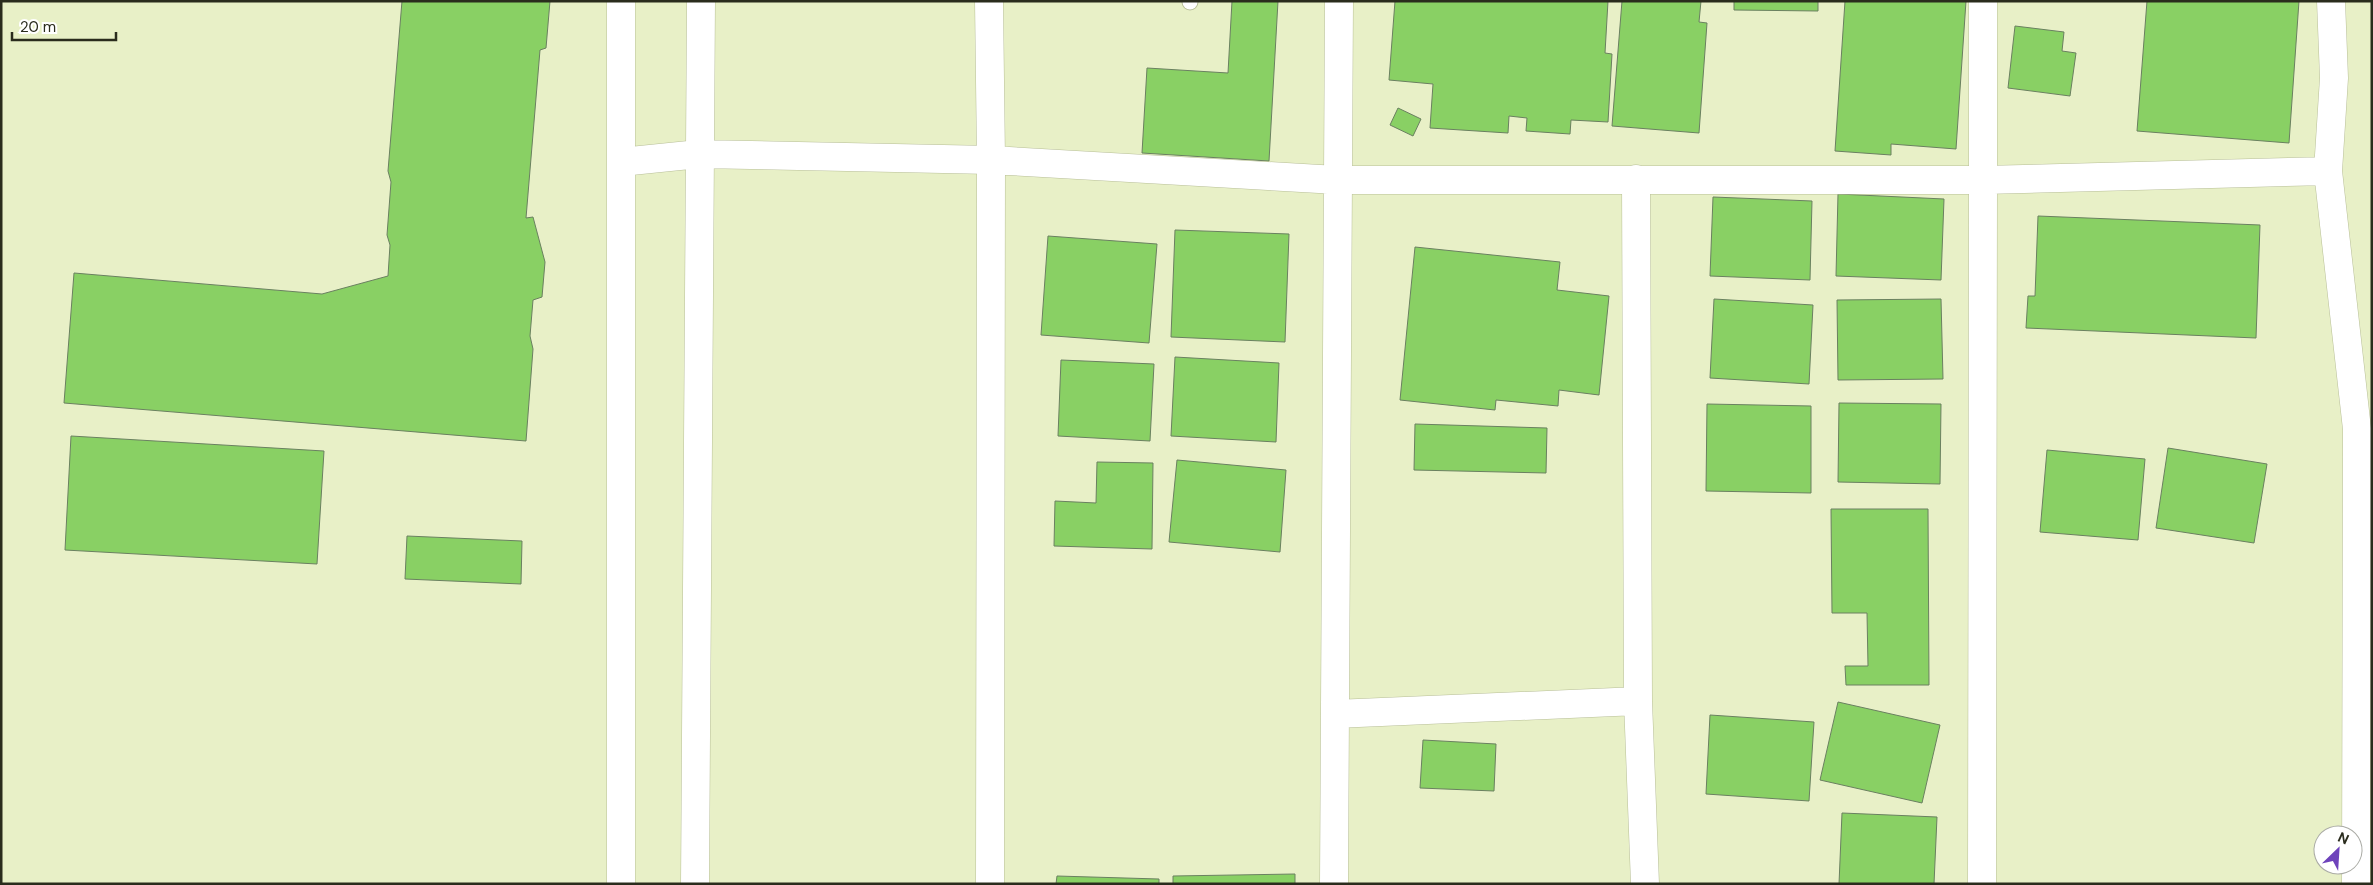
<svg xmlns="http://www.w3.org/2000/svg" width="2373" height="885" viewBox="0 0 2373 885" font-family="'DM Sans',sans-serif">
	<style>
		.building { fill: #89d064; stroke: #6a8060 }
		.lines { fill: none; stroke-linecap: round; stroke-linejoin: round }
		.service-casing { stroke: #b8bf98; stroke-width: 17 }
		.minor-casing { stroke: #b8bf98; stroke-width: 29 }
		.service { stroke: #fff; stroke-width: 15 }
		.minor { stroke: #fff; stroke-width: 28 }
	</style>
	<rect width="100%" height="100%" fill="#e8f0c7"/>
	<!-- building -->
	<path class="building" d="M402 1H550L546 48 540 50 526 218 533 217 545 262 542 297 533 300 530 336 533 349 526 441 64 403 74 273 322 294 388 276 390 245 387 235 391 182 388 171Z
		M1232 1H1278L1269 161 1142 153 1147 68 1228 73Z
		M1395 1H1608L1605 53 1612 54 1608 122 1571 120 1570 134 1526 131 1527 118 1509 116 1508 133 1430 128 1433 84 1389 80Z
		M1622 1H1701L1699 22 1707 23 1699 133 1612 126Z
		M1734 1H1818V11L1734 10Z
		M1845 1H1966L1956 149 1891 144V155L1835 151Z
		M2147 1H2299L2289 143 2137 131Z
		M2015 26 2064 32 2062 51 2076 53 2070 96 2008 88Z
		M1398 108 1421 119 1413 136 1390 125Z
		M1838 194 1944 199 1941 280 1836 276Z
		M1713 197 1812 201 1810 280 1710 276Z
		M2038 216 2260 225 2256 338 2026 328 2028 296H2035Z
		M1175 230 1289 234 1285 342 1171 337Z
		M1048 236 1157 244 1149 343 1041 335Z
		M1415 247 1560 262 1557 290 1609 296 1599 395 1559 390 1558 406 1496 400 1495 410 1400 400Z
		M1714 299 1813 305 1809 384 1710 378Z
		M1941 299 1943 379 1838 380 1837 300Z
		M1175 357 1279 363 1276 442 1171 436Z
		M1061 360 1154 364 1150 441 1058 436Z
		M1839 403 1941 404 1940 484 1838 482Z
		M1707 404 1811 406V493L1706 491Z
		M1415 424 1547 428 1546 473 1414 470Z
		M71 436 324 451 317 564 65 550Z
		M2168 448 2267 464 2254 543 2156 528Z
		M2047 450 2145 459 2138 540 2040 532Z
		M1177 460 1286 470 1280 552 1169 542Z
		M1097 462 1153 463 1152 549 1054 546 1055 501 1096 503Z
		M1831 509H1928L1929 685H1846L1845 666H1868L1867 613H1832Z
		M407 536 522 541 521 584 405 579Z
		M1838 702 1940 725 1922 803 1820 780Z
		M1710 715 1814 722 1809 801 1706 794Z
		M1423 740 1496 744 1494 791 1420 788Z
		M1842 813 1937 817 1934 884H1839Z
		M1295 874V884H1173V876Z
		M1057 876 1159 879V884H1056Z"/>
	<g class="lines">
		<defs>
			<path id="service" d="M1190 2V1"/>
			<path id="minor" d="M621 1V884
				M989 1 991 160 990 884
				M2331 1 2334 78 2328 171 2357 429 2356 884
				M621 162 699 154 991 160 1337 180H1983V1
				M1636 179 1638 701 1645 884
				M1335 714 1638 701
				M695 884 701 1
				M1334 884 1339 1
				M1982 884 1983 180 2328 171"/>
		</defs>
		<!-- service casing -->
		<use href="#service" class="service-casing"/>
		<!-- minor casing -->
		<use href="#minor" class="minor-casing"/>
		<!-- service -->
		<use href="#service" class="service"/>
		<!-- minor -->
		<use href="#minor" class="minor"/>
	</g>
	<!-- border -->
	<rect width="2373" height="885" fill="none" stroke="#2a2c1d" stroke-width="5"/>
	<!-- north arrow -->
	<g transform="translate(2338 850) rotate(25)"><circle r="24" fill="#ffffff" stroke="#aaaba5"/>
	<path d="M0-4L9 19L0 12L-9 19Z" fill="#6e43bb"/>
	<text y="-8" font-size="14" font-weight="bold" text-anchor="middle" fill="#2a2c1d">N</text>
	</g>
	<!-- scale -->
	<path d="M12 32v8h104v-8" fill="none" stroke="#2a2c1d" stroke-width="2.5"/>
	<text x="20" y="32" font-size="15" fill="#2a2c1d" stroke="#ffffff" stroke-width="4" paint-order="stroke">20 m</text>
</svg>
